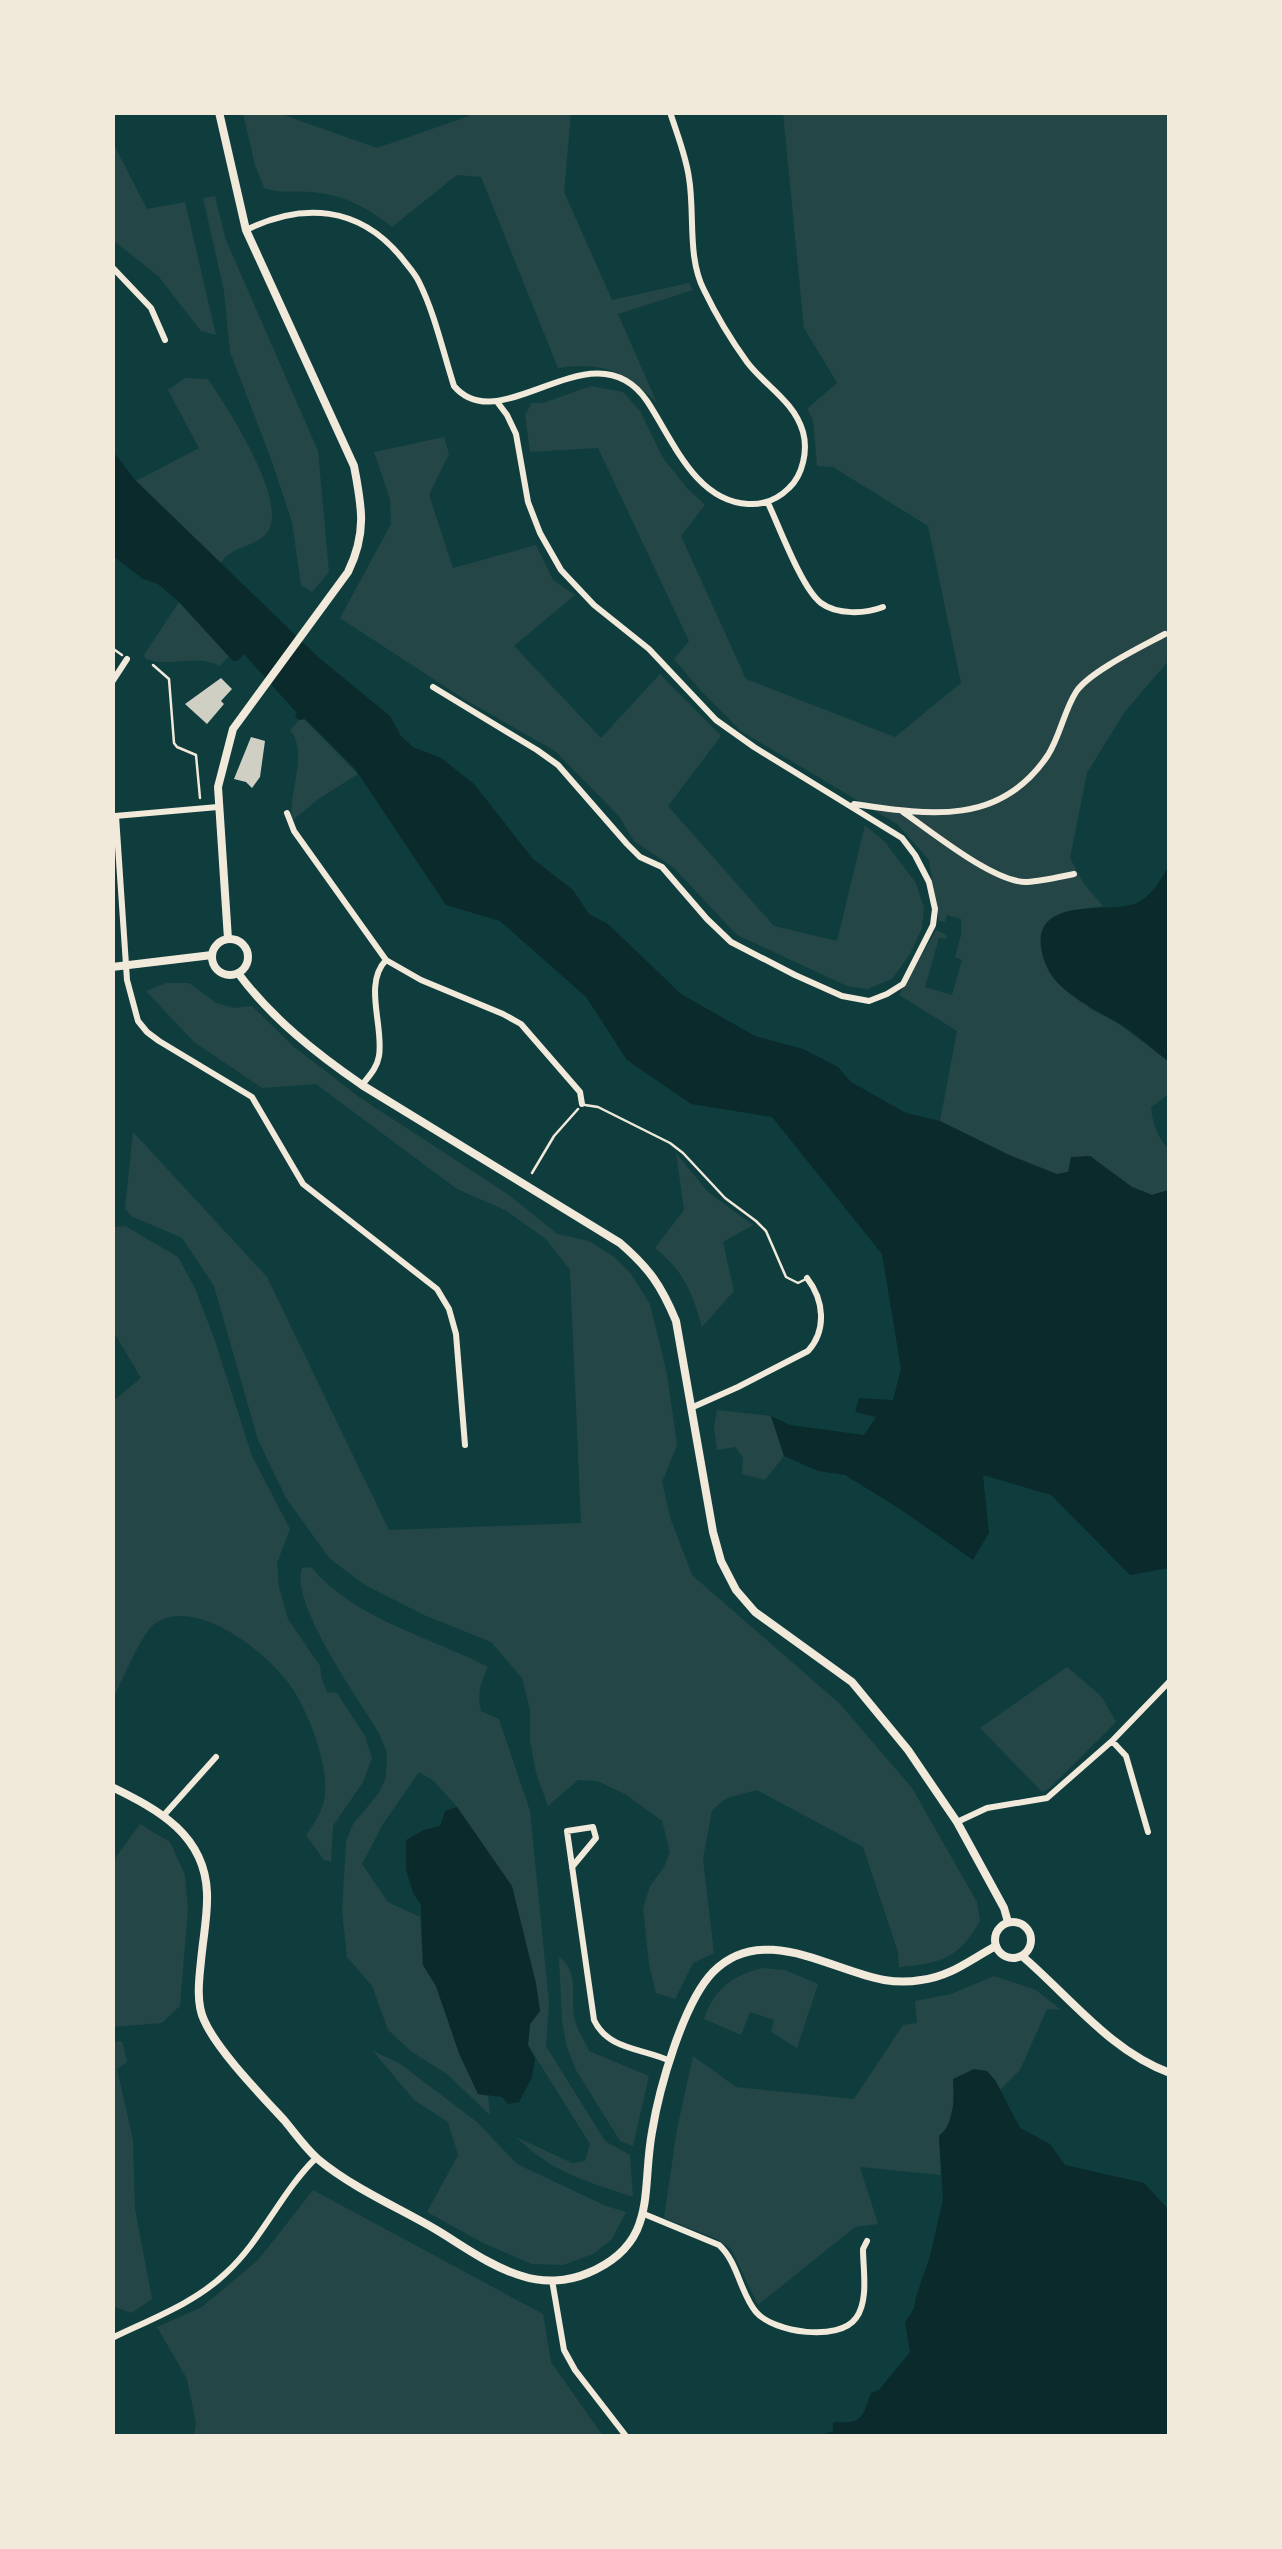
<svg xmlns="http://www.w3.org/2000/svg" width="1282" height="2549" viewBox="0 0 1282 2549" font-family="Overpass,sans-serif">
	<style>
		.green { fill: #244646 }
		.water { fill: #0a2a2b }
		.building { fill: #cfcfc3 }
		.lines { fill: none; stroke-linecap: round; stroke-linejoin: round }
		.path { stroke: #f1e9da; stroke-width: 2.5 }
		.service { stroke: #f1e9da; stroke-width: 2.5 }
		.minor { stroke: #f1e9da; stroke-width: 6 }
		.tertiary { stroke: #f1e9da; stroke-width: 8 }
		.secondary { stroke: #f1e9da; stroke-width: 8 }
	</style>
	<rect width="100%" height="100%" fill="#0f3d3e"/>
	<!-- green -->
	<path class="green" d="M243 113H278L377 148 469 116V113H571L564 192 612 300 689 283 693 290 618 314 657 403C626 372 602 361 558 368L481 177 457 175 392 227C367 207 344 195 312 192 295 190 281 194 264 188L255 165Z
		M783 113H1169V660L1124 713 1087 773 1070 858 1084 884 1103 906 1067 911 1050 919 1089 1008 1119 1024 1169 1062V1094L1151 1107C1152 1121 1158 1140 1169 1149V1190L1152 1195 1132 1187 1090 1156 1068 1172 1056 1175 1009 1155 940 1121 957 1031 899 995 936 930 945 934 947 939 939 938 925 987 952 995 962 960 955 957 961 935V919L947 915 945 922 939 921 929 860 897 824 741 731 701 691 674 659 689 641 598 448 530 452 525 415 532 403H543L591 386 623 392 640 411 663 458 686 487 705 505 681 536 746 679 895 737 961 683 928 526 833 467 817 466 813 420 807 409 837 383 804 328Z
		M112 141 147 209 185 202 216 335 201 331 159 277 113 240Z
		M215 196 226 240 318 451 329 572 312 592 301 585 292 522 270 456 230 352 224 291 203 198Z
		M185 378 208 379C226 406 292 505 266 534 253 548 231 546 221 563L136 481 199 448 168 390Z
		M444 437 449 454 429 495 453 568 536 545 553 580 575 595 514 646 601 738 660 674 721 736 668 806 774 926 837 941 865 825 885 842 916 883 924 908 922 928 910 954 892 979 868 989 847 986 737 935 674 868 634 841 619 816 555 751 464 699 340 618 391 524 390 499 374 452Z
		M179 602 229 656 220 666C195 653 171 668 146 659L144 655Z
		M304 719 358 774 317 800 292 821C288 792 309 752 290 730L299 720Z
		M166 983H189L216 1003 234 1008 252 1006 293 1046 359 1097 509 1195 557 1234 589 1241 613 1256 631 1274 650 1304 667 1374 677 1445 662 1482 671 1520 692 1575 839 1703 912 1788 977 1902 980 1921C958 1959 942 1963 899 1967L898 1952 863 1847 757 1790 727 1798 712 1810 703 1859 714 1953 693 1963 675 1999 656 1993 649 1964 643 1908 650 1886 664 1867 670 1852 662 1821 625 1794 597 1781 578 1780 548 1806 536 1773 530 1740V1710L522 1678 491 1642 424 1615 365 1585 330 1559 286 1498 258 1440 214 1286 182 1238 131 1216 125 1208 133 1132 267 1277 389 1530 581 1523 570 1270 546 1239 505 1210 457 1189 316 1084 262 1088 194 1042 146 991Z
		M676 1153 708 1192 753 1225 723 1242 734 1291 702 1327C692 1292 684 1271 655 1248L684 1210Z
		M125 1226 178 1257 195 1288 215 1341 252 1456 290 1529 277 1563 279 1587 288 1619 320 1666 322 1680 327 1692 337 1693 365 1736 372 1758 363 1782 333 1826 331 1861 324 1860 306 1835C315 1823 324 1809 325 1793 328 1762 308 1711 290 1685 266 1651 193 1594 153 1625 141 1635 121 1683 113 1699V1401L141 1378 113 1331V1231L115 1227Z
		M717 1410 771 1416 784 1456 765 1480 742 1474 743 1457 735 1447 717 1450 714 1427Z
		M311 1567C356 1620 428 1636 488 1667 480 1683 477 1694 481 1711L499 1719 530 1811 549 2003 546 2046 605 2141 630 2155 633 2197C583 2180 555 2174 516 2137L572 2163 585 2161 590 2144 528 2045 530 2024 540 2010 536 1984 512 1887 457 1807 434 1781 419 1772 383 1824 362 1864 388 1902 420 1917 423 1965 436 1986 459 2053 478 2094 488 2096 490 2115 447 2074 412 2052 388 2030 372 1986 347 1957 342 1911 346 1842 353 1824 379 1793 386 1777 387 1753 379 1733C359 1700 289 1602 302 1568Z
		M1067 1667 1102 1697 1116 1722 1050 1788 1042 1792 980 1728Z
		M140 1824 170 1842 185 1875 188 1910 180 2006 162 2023 113 2027V1861Z
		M559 1957C581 1973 569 1997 575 2020 577 2030 585 2041 589 2051L649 2076 633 2146 620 2141 576 2070 566 2045 562 2019Z
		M763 1968 785 1970 818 1984 797 2048 771 2032 774 2020 750 2012 741 2035 704 2019C713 1990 734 1974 763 1968Z
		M994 1976 1036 1990 1061 2010 1047 2009 1020 2070 1000 2090 995 2080 954 2104 950 2116 949 2128 939 2136 941 2175 860 2167 878 2224 855 2227 758 2305 731 2249 717 2239 664 2218 677 2129 693 2056 736 2087 854 2099 903 2025 917 2023 915 2001 951 1994Z
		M122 2041 127 2062 117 2069 133 2140 135 2209 152 2299 131 2313 112 2306V2042Z
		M373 2051 399 2063 477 2122 517 2164 606 2206 626 2212 612 2239 593 2254 563 2265 532 2264 483 2243 427 2212 458 2155 448 2122 414 2100Z
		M313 2190 543 2314 551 2362 603 2436H194L196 2423 187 2379 157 2327 202 2307 259 2259Z"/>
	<!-- water -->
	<path class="water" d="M112 450 136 481 318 657 390 716 401 736 413 747 441 758 474 784 533 859 573 890 589 914 608 924 681 994 755 1036 803 1049 838 1067 851 1082 906 1113 940 1121 1009 1155 1057 1174 1068 1172 1071 1157 1090 1156 1132 1187 1152 1195 1169 1190V1568L1130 1575 1051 1495 983 1475 989 1533 973 1560 900 1509 845 1475 818 1471 784 1456 771 1416 790 1425 864 1435 876 1417 855 1412 859 1398 893 1400 901 1369 882 1254 772 1117 691 1104 627 1060 586 997 500 921 446 905 355 769 305 719 299 720 295 716 297 713 244 654 237 661H233L179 602 158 584 143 579 113 556Z
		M1169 865 1170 1062H1169C1153 1049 1137 1035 1120 1024 1100 1012 1079 1003 1062 987 1050 977 1043 962 1041 947 1035 897 1106 913 1134 904 1151 898 1161 880 1169 865Z
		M457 1807 512 1886 536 1984 540 2011 530 2024 528 2045 535 2058 532 2077 519 2102 508 2104 502 2097 478 2094 459 2053 436 1986 423 1965 421 1905 413 1893 406 1869V1840L424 1830 440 1826 445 1811Z
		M974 2069 987 2071 995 2080 1020 2128 1050 2144 1065 2165 1144 2183 1169 2210V2436H819L833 2431V2422C862 2424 862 2419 871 2393L879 2390 910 2352 905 2322 914 2309 916 2297 930 2256 943 2200 939 2136C955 2123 954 2099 953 2079Z"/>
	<!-- building -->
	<path class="building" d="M221 678 232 689 221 701 224 704 207 724 185 704Z
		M251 737 265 741 260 777 252 788 246 782 234 779Z"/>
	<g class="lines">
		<!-- path -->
		<path class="path" d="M112 648 122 655
			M153 665 169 679 174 743 177 747 196 755 200 798
			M532 1173 554 1136 578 1109"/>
		<!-- service -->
		<path class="service" d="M585 1105 598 1107 670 1143 683 1153 725 1198 756 1221 766 1231 786 1277 798 1283 806 1279"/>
		<!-- minor -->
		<path class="minor" d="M246 230C303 202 359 206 401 257 407 265 415 273 419 282 435 314 443 352 454 386 501 442 593 323 647 401 673 440 695 501 748 504 764 505 778 499 789 488 803 475 808 450 803 432 794 401 765 386 747 362 731 340 716 315 704 290 687 257 695 214 689 178 686 156 677 134 670 112
			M112 267 151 308 165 340
			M768 503C779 526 802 589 821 603 837 615 865 614 883 607
			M112 682 127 659
			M433 687 537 750 558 765 627 844 640 857 662 867 707 919 731 942 795 975 842 996 869 1001 887 994 903 984 933 925 935 909 929 882 915 855 902 838 754 747 716 720 649 649 594 605 561 570 540 533 528 502 516 434 507 415 498 403
			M854 804C928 815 1000 827 1048 755 1060 736 1064 711 1076 692 1089 672 1143 646 1165 634
			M903 812C931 831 994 883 1027 882 1042 881 1059 877 1074 874
			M287 813 294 831 386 960C363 984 384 1026 379 1056 377 1068 369 1076 362 1085
			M115 816 218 807
			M116 816 127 980 138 1021 147 1032 159 1041 252 1097 303 1184 437 1289 449 1309 456 1334 465 1445
			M386 960 421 980 503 1014 521 1024 580 1092 582 1104
			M693 1407 738 1387 808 1351C827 1330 824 1300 807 1278
			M1112 1741 1126 1756 1148 1832
			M164 1815 216 1757
			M957 1822 987 1808 1047 1798 1112 1741 1170 1681
			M572 1867 596 1838 593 1827 567 1831 594 2020C608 2050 642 2048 670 2061
			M644 2214 719 2245C738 2262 740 2293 756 2312 774 2333 839 2342 856 2318 869 2301 863 2269 863 2249L867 2241
			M552 2280 564 2350 575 2370 626 2436
			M112 2338C151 2319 195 2303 226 2273 262 2240 281 2192 316 2158"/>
		<!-- tertiary -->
		<path class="tertiary" d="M112 967 212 955
			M112 1787C159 1810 205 1835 207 1893 208 1915 203 1938 201 1961 199 1979 196 2003 204 2020 217 2050 261 2095 284 2120 295 2133 306 2149 319 2160 353 2188 397 2207 435 2229 462 2245 491 2267 522 2276 543 2283 567 2282 588 2273 659 2243 641 2191 652 2132 659 2089 683 2003 713 1972 762 1922 830 1970 884 1980 896 1982 910 1982 921 1980 950 1977 971 1959 996 1946"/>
		<!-- secondary -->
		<path class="secondary" d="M219 112 246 230 354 466C362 507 367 533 348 572L233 729 218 787 228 939
			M212 957a18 18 0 1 1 36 0a18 18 0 1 1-36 0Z
			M238 973C271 1018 317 1054 362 1085L620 1243C649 1268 661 1285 676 1321L713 1532 721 1561 736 1590 755 1612 852 1682 908 1750 957 1822 1004 1908 1008 1922
			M995 1940a18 18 0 1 1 36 0a18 18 0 1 1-36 0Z
			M1022 1956C1069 1996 1110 2051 1170 2073"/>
	</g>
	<!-- border -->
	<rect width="1282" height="2549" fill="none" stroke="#f1e9da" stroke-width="230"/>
</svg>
